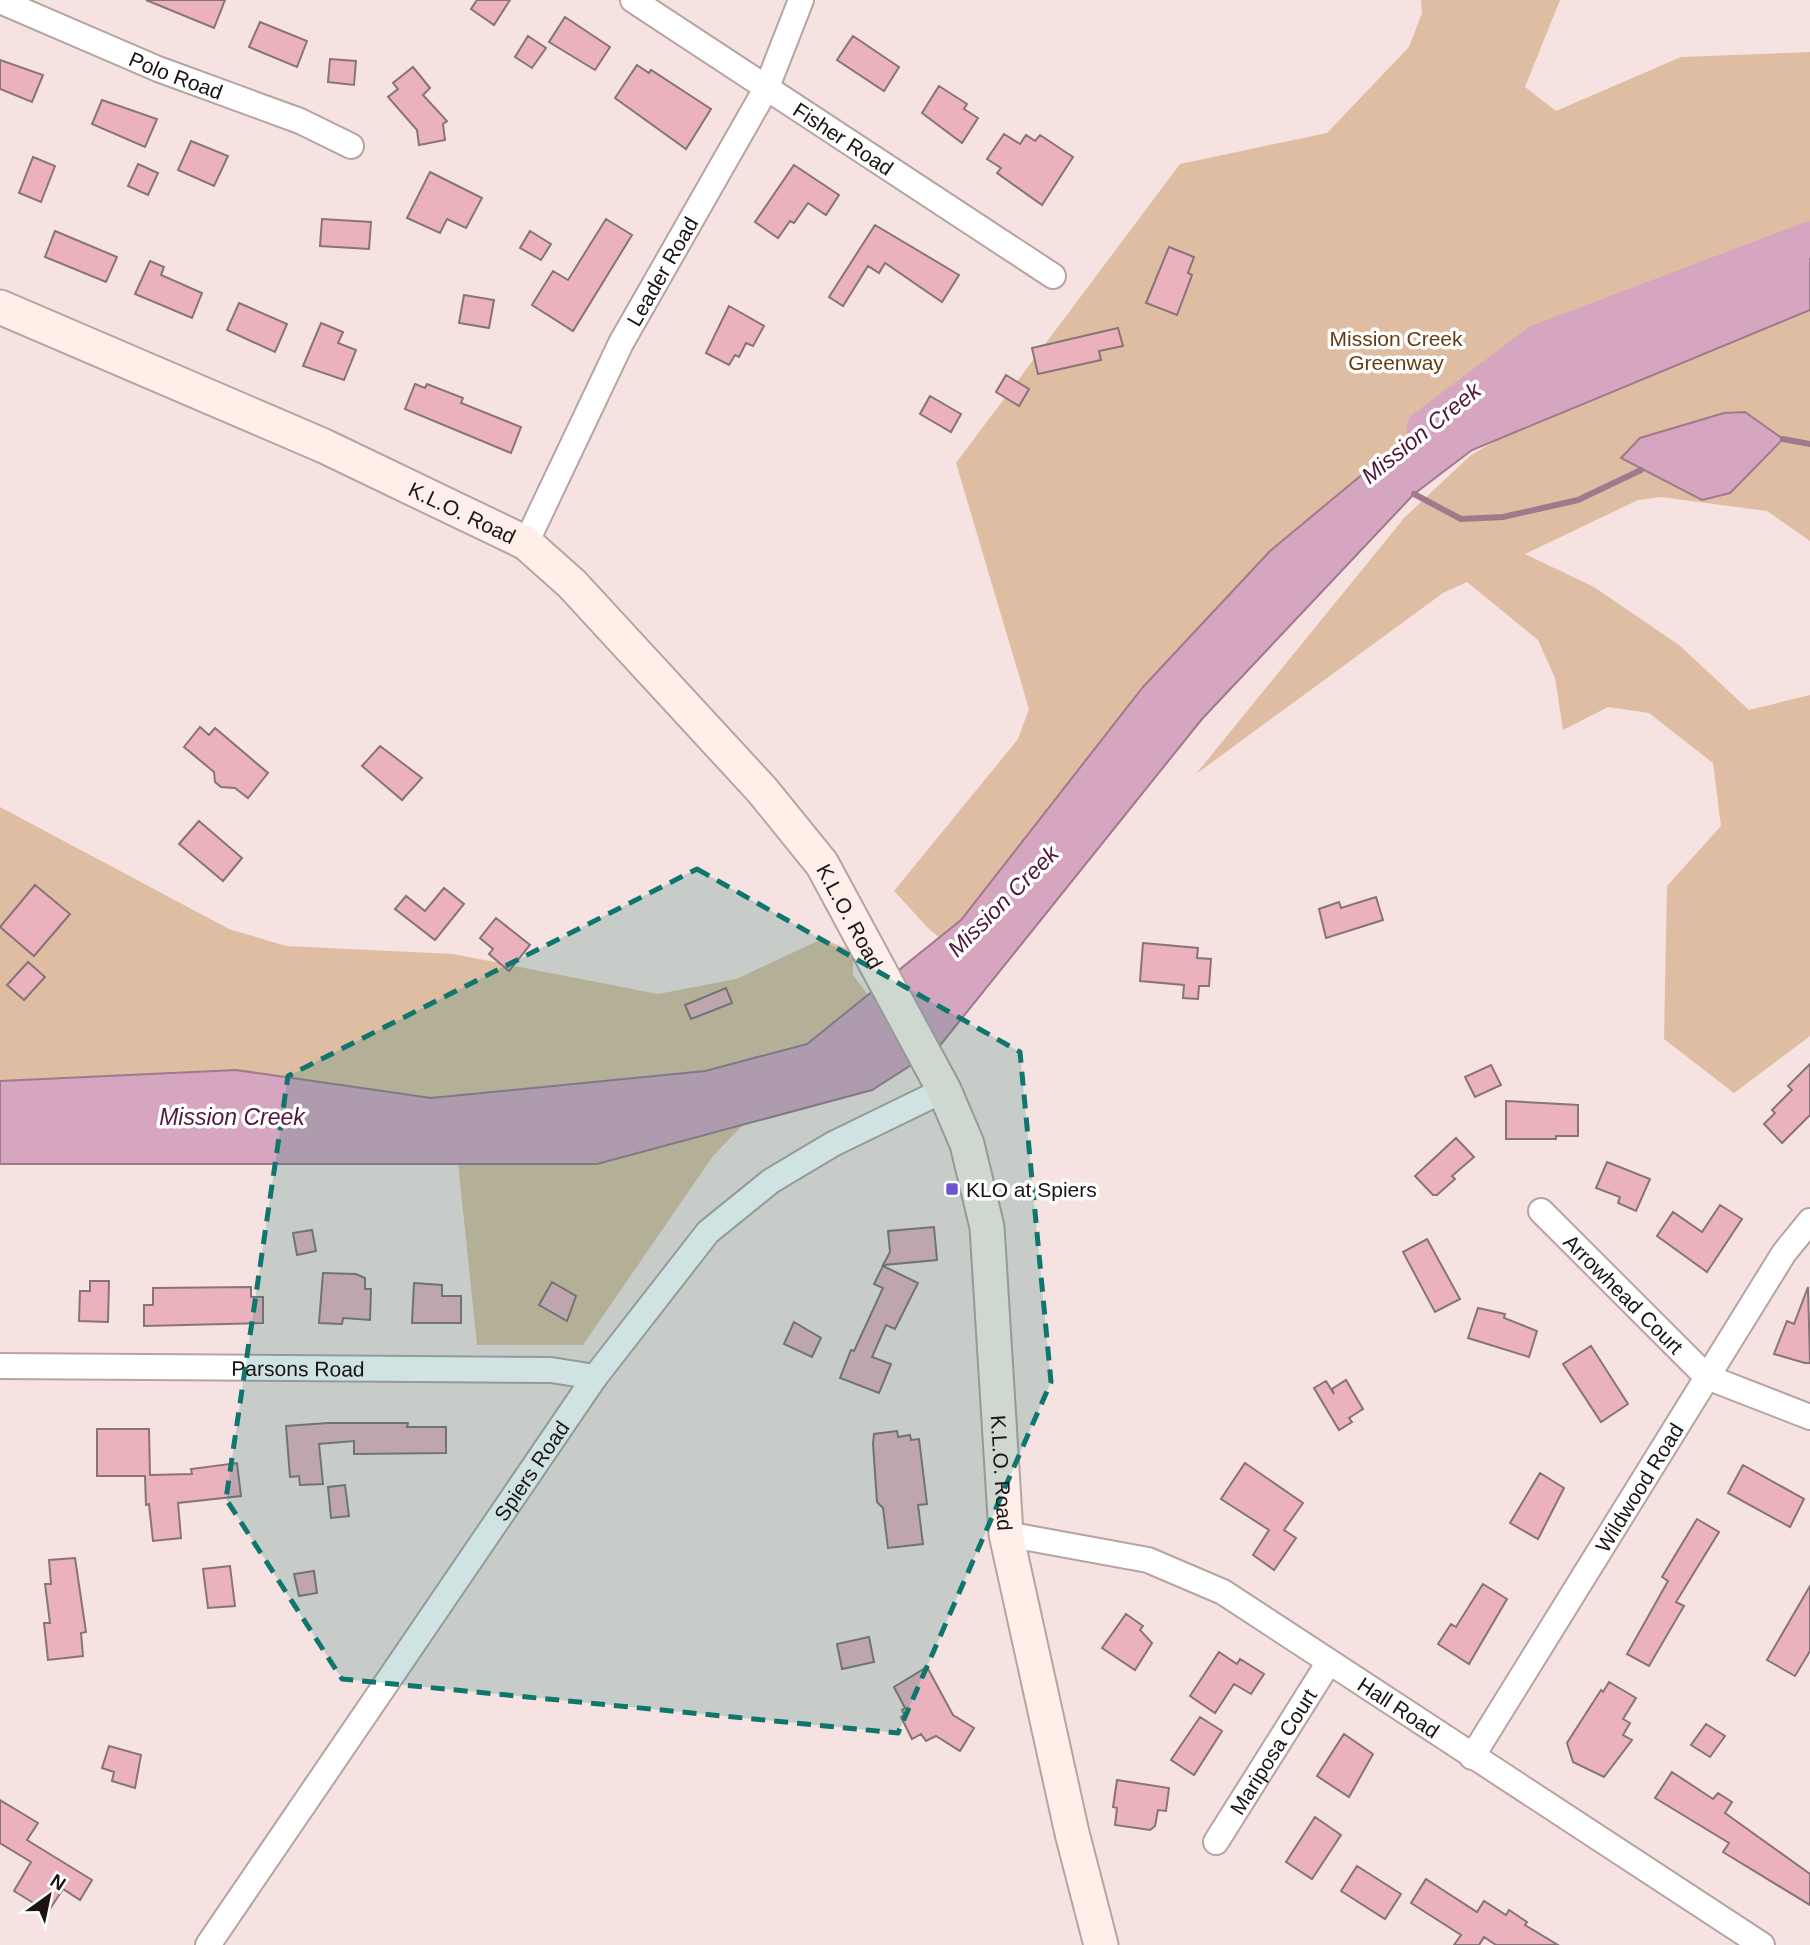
<svg xmlns="http://www.w3.org/2000/svg" width="1810" height="1945" viewBox="0 0 1810 1945" font-family="Helvetica,sans-serif">
	<style>
		.green { fill: #debda2 }
		.water { fill: #d6a5bf; stroke: #9e7a8c; stroke-width: 2 }
		.lines { fill: none; stroke-linecap: round; stroke-linejoin: round }
		.stream { stroke: #9e7a8c; stroke-width: 6 }
		.river { stroke: #d6a5bf; stroke-width: 35 }
		.building { fill: #ebb2be; stroke: #867478; stroke-width: 2 }
		.minor-casing { stroke: #b6a3a2; stroke-width: 28 }
		.secondary-casing { stroke: #b6a3a2; stroke-width: 37 }
		.minor { stroke: #fff; stroke-width: 24 }
		.secondary { stroke: #feefe9; stroke-width: 33 }
		.marked { fill: #0f766e; fill-opacity: 0.2; stroke: #0f766e; stroke-width: 5; stroke-dasharray: 14 9; stroke-linejoin: round }
		.poi-dot { fill: #6e55cf; stroke: #fff; stroke-width: 2.5 }
		.labels { text-anchor: middle; dominant-baseline: central; stroke-width: 7; stroke-linejoin: round; paint-order: stroke }
		.street-label { font-size: 21px; fill: #1b1414; stroke: #fff }
		.park-label { font-size: 21px; fill: #643c13; stroke: #fff }
		.poi-label { font-size: 21px; fill: #1b1414; stroke: #fff; text-anchor: start }
		.water-label { font-size: 23px; font-style: italic; fill: #51173b; stroke: #fff }
	</style>
	<rect width="100%" height="100%" fill="#f6e2e0"/>
	<!-- green -->
	<path class="green" d="M1421 0H1560L1525 87 1556 111 1681 57 1810 52V284L1635 355 1394 495 1104 829 992 982 928 928 894 891 1018 739 1029 709 956 463 1180 164 1327 133 1409 47 1422 13Z
		M1810 298V541L1767 511 1661 497 1638 500 1525 554 1594 587 1679 645 1749 710 1810 695V1036L1734 1093 1664 1039 1667 886 1721 826 1713 763 1649 713 1608 707 1563 730 1555 678 1538 640 1467 582 1443 593 1196 774 1405 517 1471 455 1553 408Z
		M0 807 229 929 286 946 453 954 658 994 736 979 822 939 853 951V975L896 1032 745 1123 713 1156 583 1345H477L454 1124 0 1146Z"/>
	<!-- water -->
	<path class="water" d="M1810 247V310L1472 450 1414 494 1202 719 938 1048 872 1090 597 1164H0V1081L236 1070 431 1098 705 1071 807 1044 961 920 1143 687 1270 551 1435 414 1626 313Z
		M1745 412 1783 439 1730 493 1702 500 1621 458 1640 438 1724 413Z"/>
	<g class="lines">
		<!-- stream -->
		<path class="stream" d="M1783 439 1810 444
			M1414 494 1461 519 1503 517 1578 500 1641 470"/>
		<!-- river -->
		<path class="river" d="M1424 428 1538 342 1810 239"/>
	</g>
	<!-- building -->
	<path class="building" d="M146 0H225L214 28Z
		M477 0H510L494 25 471 9Z
		M565 17 610 47 595 70 549 42Z
		M260 22 307 41 297 67 249 47Z
		M528 36 546 48 532 68 515 57Z
		M853 36 899 67 884 91 837 60Z
		M330 59 356 61 354 85 328 82Z
		M0 60 43 75 32 102 0 89Z
		M637 65 649 73 651 70 711 109 686 149 615 98Z
		M413 67 430 88 423 95 447 121 443 124 445 140 419 145 417 130 388 97 398 89 393 83Z
		M939 86 967 104 964 109 978 118 962 143 922 113Z
		M102 100 157 119 145 147 92 124Z
		M1004 134 1020 144 1026 135 1035 141 1040 135 1073 157 1042 205 997 173 1001 168 987 159Z
		M191 141 228 156 214 186 178 170Z
		M33 157 55 166 41 202 19 193Z
		M138 164 158 173 148 195 128 186Z
		M794 165 839 195 826 215 808 203 794 223 790 221 778 238 755 222Z
		M430 172 482 198 466 228 447 219 440 233 407 218Z
		M322 219 371 222 369 249 320 246Z
		M606 219 632 235 573 331 532 305 553 271 568 280Z
		M875 225 959 275 942 302 885 263 879 273 868 266 843 306 829 297Z
		M55 231 117 257 106 282 45 257Z
		M530 231 551 244 541 260 520 248Z
		M1169 247 1194 257 1188 273 1192 275 1177 315 1146 303Z
		M150 261 164 267 161 275 202 293 192 318 135 294Z
		M464 295 494 300 489 328 459 323Z
		M239 303 287 324 275 352 227 330Z
		M729 306 764 326 753 346 746 343 739 357 735 355 729 365 706 353Z
		M321 323 343 332 338 343 356 350 344 380 303 366Z
		M1118 328 1123 346 1099 351 1101 360 1038 374 1032 348Z
		M1006 375 1029 389 1019 406 996 392Z
		M415 384 425 388 427 384 463 398 461 403 521 427 511 453 405 409Z
		M930 396 961 414 951 432 920 414Z
		M200 727 209 735 215 728 268 773 248 798 235 788 221 787 215 782 214 772 184 747Z
		M380 746 422 778 402 800 362 766Z
		M199 821 242 858 223 881 179 844Z
		M35 885 70 914 34 956 0 927Z
		M444 888 464 904 435 940 395 909 406 896 425 911Z
		M1376 897 1383 920 1326 938 1319 909 1339 902 1341 908Z
		M496 918 530 945 509 971 489 954 493 949 480 938Z
		M1143 943 1198 948 1197 958 1211 959 1209 986H1199L1198 999 1183 998 1184 985 1140 981Z
		M28 962 45 977 24 1000 7 985Z
		M726 988 732 1003 691 1019 685 1005Z
		M1810 1064V1115L1782 1143 1764 1124 1775 1113 1772 1110 1792 1090 1788 1086Z
		M1491 1065 1501 1085 1475 1097 1465 1077Z
		M1506 1101 1578 1105V1136H1556V1139H1506Z
		M1456 1138 1474 1157 1452 1176 1455 1179 1437 1195H1433L1415 1176Z
		M1607 1162 1650 1179 1636 1211 1618 1203 1620 1197 1596 1188Z
		M1720 1205 1742 1219 1707 1272 1657 1236 1673 1212 1702 1232Z
		M934 1227 937 1260 883 1265 890 1252 888 1231Z
		M312 1230 316 1251 297 1255 293 1233Z
		M1427 1239 1460 1299 1435 1312 1403 1252Z
		M883 1266 918 1283 895 1329 886 1325 872 1357 891 1364 879 1393 840 1378 851 1350 854 1351 883 1288 874 1284Z
		M323 1273 356 1274 365 1278V1289H371L370 1320 343 1318 342 1324 319 1323Z
		M90 1281H109L108 1322 79 1321 80 1291H90Z
		M552 1282 576 1296 567 1321 539 1305Z
		M414 1283 442 1285V1296H461V1323H412Z
		M251 1287V1297H263V1323L144 1326V1305H153V1288Z
		M1808 1287 1810 1363H1805L1774 1354 1787 1321 1794 1324Z
		M1478 1308 1505 1314 1504 1318 1537 1331 1529 1357 1468 1338Z
		M794 1322 821 1338 812 1357 784 1344Z
		M1591 1346 1628 1404 1601 1422 1563 1364Z
		M1346 1380 1363 1409 1349 1418 1352 1422 1339 1430 1314 1388 1326 1381 1334 1394 1332 1389Z
		M328 1423H408L407 1427H446V1453L354 1454V1441L319 1444 323 1484 300 1485 299 1476 290 1477 286 1426Z
		M97 1429H149L150 1475 192 1474 191 1469 237 1463 241 1496 178 1503 181 1538 153 1541 149 1504 146 1505 145 1476H97Z
		M897 1431 898 1437 910 1435 911 1440 919 1439 927 1504 918 1505 923 1544 888 1548 883 1508 877 1502 873 1444 874 1434Z
		M1245 1463 1303 1503 1284 1530 1296 1538 1274 1570 1253 1555 1269 1530 1221 1499Z
		M1743 1465 1804 1499 1790 1527 1728 1493Z
		M1540 1473 1564 1488 1538 1539 1510 1523Z
		M345 1485 349 1516 331 1518 328 1487Z
		M1697 1519 1719 1532 1676 1602 1684 1606 1649 1666 1627 1654 1668 1581 1662 1577Z
		M75 1558 86 1632 81 1633 83 1656 48 1660 44 1623H50L45 1584H51L49 1560Z
		M230 1566 235 1606 208 1608 203 1569Z
		M314 1571 317 1593 299 1596 294 1574Z
		M1483 1584 1507 1599 1469 1664 1438 1644 1451 1624 1456 1627Z
		M1810 1586V1651L1795 1676 1767 1660Z
		M1126 1614 1143 1626 1140 1630 1152 1643 1135 1670 1102 1648Z
		M869 1637 874 1662 842 1669 837 1644Z
		M1219 1652 1237 1664 1240 1659 1264 1674 1251 1694 1234 1684 1215 1713 1190 1696Z
		M927 1667 953 1715 974 1728 960 1751 936 1736 926 1741 921 1734 912 1739 901 1717 904 1715 902 1710 905 1708 894 1687Z
		M1609 1682 1636 1698 1623 1719 1630 1723 1623 1735 1632 1740 1604 1777 1573 1762 1567 1743 1601 1690 1603 1692Z
		M1200 1717 1222 1731 1194 1775 1171 1760Z
		M1706 1724 1725 1736 1710 1757 1691 1745Z
		M1344 1734 1373 1754 1349 1797 1317 1776Z
		M109 1746 141 1755 135 1788 112 1781 114 1772 102 1768Z
		M1672 1772 1713 1799 1718 1793 1732 1802 1725 1813 1810 1874V1905L1723 1852 1729 1843 1655 1798Z
		M1117 1780 1169 1788 1166 1811 1158 1810 1155 1826 1150 1830 1115 1825 1117 1808 1113 1807Z
		M0 1800 38 1823 27 1840 92 1880 80 1900 63 1889 48 1912 14 1891 31 1862 0 1843Z
		M1315 1817 1341 1835 1312 1879 1286 1862Z
		M1357 1866 1401 1894 1385 1919 1341 1891Z
		M1426 1879 1477 1912 1484 1901 1506 1915 1509 1910 1527 1922 1525 1925 1558 1945H1496L1484 1937 1479 1945H1454L1461 1935 1411 1903Z"/>
	<g class="lines">
		<defs>
			<g id="minor">
				<path id="s1" d="M633 0 1053 276"/>
				<path id="s2" d="M0 1 158 69 300 121 351 146"/>
				<path id="s3" d="M526 543 621 343 767 87 801 0"/>
				<path id="s4" d="M1541 1211 1707 1377 1810 1417"/>
				<path id="s5" d="M0 1366 551 1370 595 1377"/>
				<path id="s6" d="M1006 1534 1148 1560 1223 1592 1762 1945"/>
				<path id="s7" d="M1472 1757 1784 1253 1810 1221"/>
				<path id="s8" d="M1216 1842 1329 1662"/>
				<path id="s9" d="M208 1945 595 1377 708 1232 771 1181 833 1144 944 1090"/>
			</g>
			<g id="secondary">
				<path id="s10" d="M0 307 324 446 526 543 572 584 762 790 822 864 944 1090 967 1144 987 1227 1006 1534 1072 1833 1101 1945"/>
			</g>
		</defs>
		<!-- minor casing -->
		<use href="#minor" class="minor-casing"/>
		<!-- secondary casing -->
		<use href="#secondary" class="secondary-casing"/>
		<!-- minor -->
		<use href="#minor" class="minor"/>
		<!-- secondary -->
		<use href="#secondary" class="secondary"/>
	</g>
	<!-- marked area -->
	<path class="marked" d="M697 869 1020 1052 1051 1382 898 1733 342 1679 226 1499 288 1076Z"/>
	<!-- markers -->
	<rect class="poi-dot" x="945" y="1182" width="14" height="14" rx="3.5"/>
	<g class="labels">
		<!-- street labels -->
		<g class="street-label">
			<text stroke="none"><textPath href="#s2" startOffset="191">Polo Road</textPath></text>
			<text stroke="none"><textPath href="#s1" startOffset="252">Fisher Road</textPath></text>
			<text stroke="none"><textPath href="#s3" startOffset="304">Leader Road</textPath></text>
			<text stroke="none"><textPath href="#s10" startOffset="506">K.L.O. Road</textPath></text>
			<text stroke="none"><textPath href="#s10" startOffset="1073">K.L.O. Road</textPath></text>
			<text stroke="none"><textPath href="#s4" startOffset="117">Arrowhead Court</textPath></text>
			<text stroke="none"><textPath href="#s5" startOffset="298">Parsons Road</textPath></text>
			<text stroke="none"><textPath href="#s9" startOffset="574">Spiers Road</textPath></text>
			<text stroke="none"><textPath href="#s10" startOffset="1661">K.L.O. Road</textPath></text>
			<text stroke="none"><textPath href="#s7" startOffset="317">Wildwood Road</textPath></text>
			<text stroke="none"><textPath href="#s6" startOffset="436">Hall Road</textPath></text>
			<text stroke="none"><textPath href="#s8" startOffset="107">Mariposa Court</textPath></text>
		</g>
		<!-- park labels -->
		<g class="park-label">
			<text x="1396" y="338">Mission Creek<tspan x="1396" dy="24">Greenway</tspan></text>
		</g>
		<!-- poi labels -->
		<g class="poi-label">
			<text x="966" y="1189">KLO at Spiers</text>
		</g>
		<!-- water labels -->
		<g class="water-label">
			<text transform="translate(1421 433) rotate(-39)">Mission Creek</text>
			<text transform="translate(1003 901) rotate(-45)">Mission Creek</text>
			<text x="232" y="1117">Mission Creek</text>
		</g>
	</g>
	<!-- north arrow -->
	<g transform="translate(49 1896) rotate(33)" stroke="#ffffff" stroke-width="5" paint-order="stroke">
	<path d="M0-5L12 26L0 18L-12 26Z" fill="#1b1414"/>
	<text y="-10" font-size="19" font-weight="bold" text-anchor="middle" fill="#1b1414">N</text>
	</g>
</svg>
